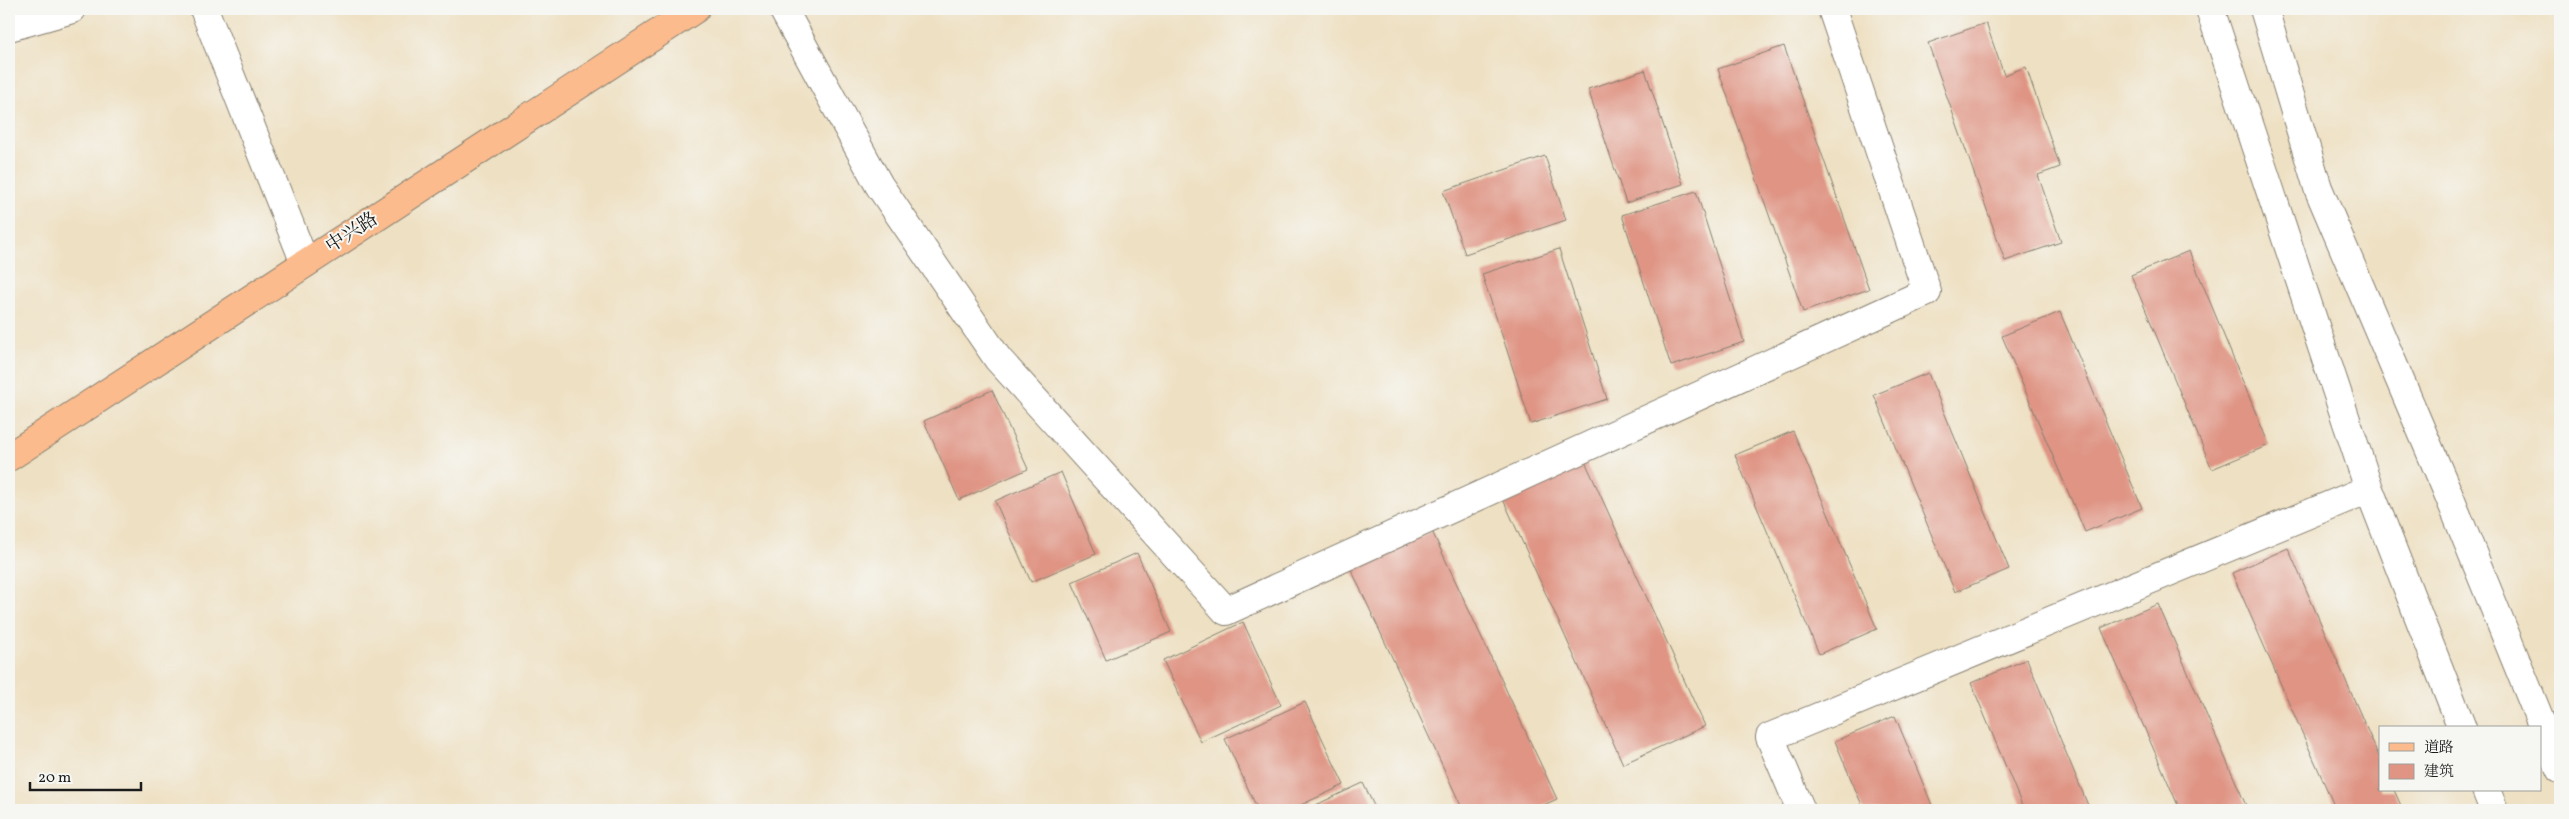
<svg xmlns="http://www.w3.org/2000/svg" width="2569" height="819" viewBox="0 0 2569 819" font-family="Vollkorn,'Noto Serif SC',serif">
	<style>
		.building { fill: #df9484 }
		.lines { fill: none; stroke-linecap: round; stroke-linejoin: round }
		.minor-casing { stroke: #857e6f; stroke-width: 30 }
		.major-casing { stroke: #857e6f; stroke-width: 30 }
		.minor { stroke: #fff; stroke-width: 28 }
		.major { stroke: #fbbb8d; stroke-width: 28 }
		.labels { text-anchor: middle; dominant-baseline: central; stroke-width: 4; stroke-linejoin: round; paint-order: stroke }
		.street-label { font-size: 19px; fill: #1c1c1c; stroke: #f6f6f2 }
	</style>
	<rect width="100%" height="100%" fill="#f6f6f2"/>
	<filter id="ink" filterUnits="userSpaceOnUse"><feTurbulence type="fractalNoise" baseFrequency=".02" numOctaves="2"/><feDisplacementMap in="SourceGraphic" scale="10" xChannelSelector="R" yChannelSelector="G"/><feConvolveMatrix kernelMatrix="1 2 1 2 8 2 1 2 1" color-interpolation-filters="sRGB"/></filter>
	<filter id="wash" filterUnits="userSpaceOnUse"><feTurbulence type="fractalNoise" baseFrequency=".0096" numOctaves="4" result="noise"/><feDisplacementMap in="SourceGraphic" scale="20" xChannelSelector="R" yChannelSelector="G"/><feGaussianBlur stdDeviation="1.12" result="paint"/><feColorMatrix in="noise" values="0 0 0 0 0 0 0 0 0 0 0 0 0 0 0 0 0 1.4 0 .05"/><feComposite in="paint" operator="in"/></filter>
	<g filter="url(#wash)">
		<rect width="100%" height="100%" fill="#eee0c2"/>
		<g id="blocks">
			<!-- building -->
			<path class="building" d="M1986 23 2004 75 2026 67 2060 167 2038 175 2061 242 2005 261 1928 43Z
				M1784 46 1869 289 1803 312 1718 69Z
				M1645 70 1683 184 1626 203 1588 89Z
				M1545 156 1566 220 1465 254 1443 191Z
				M1696 191 1744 342 1671 366 1622 215Z
				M1559 249 1607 399 1531 424 1482 274Z
				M2189 251 2269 445 2212 469 2131 275Z
				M2060 312 2142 508 2085 532 2002 336Z
				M1928 373 2009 569 1955 592 1874 395Z
				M992 390 1028 469 959 500 924 421Z
				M1793 431 1877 629 1819 654 1735 455Z
				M1584 459 1705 726 1623 764 1502 497Z
				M1061 472 1096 554 1031 582 995 501Z
				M1432 531 1557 799 1533 810H1463L1351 569Z
				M2288 548 2380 759V790H2394L2403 810H2336L2232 573Z
				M1137 553 1171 632 1106 660 1072 582Z
				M2158 604 2248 810H2180L2101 628Z
				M1243 622 1281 705 1201 742 1163 660Z
				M2027 659 2090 810H2024L1971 683Z
				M1305 702 1344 785 1290 810H1258L1225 739Z
				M1895 716 1934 810H1864L1835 741Z
				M1363 783 1376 810H1305Z"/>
		</g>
	</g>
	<g filter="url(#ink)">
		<use href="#blocks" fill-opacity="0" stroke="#857e6f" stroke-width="1"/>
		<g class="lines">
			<defs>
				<path id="minor" d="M204 9 305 263
					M783 9 879 185 998 359 1226 611 1927 292 1832 9
					M2210 9 2369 489 2462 728
					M2264 9 2318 188 2445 486 2560 769
					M9 27 72 9
					M2486 790 2494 810
					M1801 810 1770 737 2369 489"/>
				<path id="major" d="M9 457 695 9"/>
			</defs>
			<!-- minor casing -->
			<use href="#minor" class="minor-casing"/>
			<!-- major casing -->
			<use href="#major" class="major-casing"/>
			<!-- minor -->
			<use href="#minor" class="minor"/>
			<!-- major -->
			<use href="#major" class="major"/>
		</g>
	</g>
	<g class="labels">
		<!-- street labels -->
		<g class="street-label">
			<text transform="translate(352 233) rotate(-33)">中兴路</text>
		</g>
	</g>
	<!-- margin -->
	<rect width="2569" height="819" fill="none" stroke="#f6f6f2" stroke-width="30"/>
	<!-- legend -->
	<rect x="2379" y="726" width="162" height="65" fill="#f6f6f2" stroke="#9f9f9c"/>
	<rect x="2389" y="743" width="25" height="8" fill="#fbbb8d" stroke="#9f9f9c"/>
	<text x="2424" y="752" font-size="15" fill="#1c1c1c">道路</text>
	<rect x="2389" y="764" width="25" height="15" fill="#df9484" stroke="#9f9f9c"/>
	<text x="2424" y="776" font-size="15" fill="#1c1c1c">建筑</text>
	<!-- scale -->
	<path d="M30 782v8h111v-8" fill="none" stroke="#1c1c1c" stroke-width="2.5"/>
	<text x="38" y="782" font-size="15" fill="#1c1c1c" stroke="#f6f6f2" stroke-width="4" paint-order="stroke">20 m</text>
</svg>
